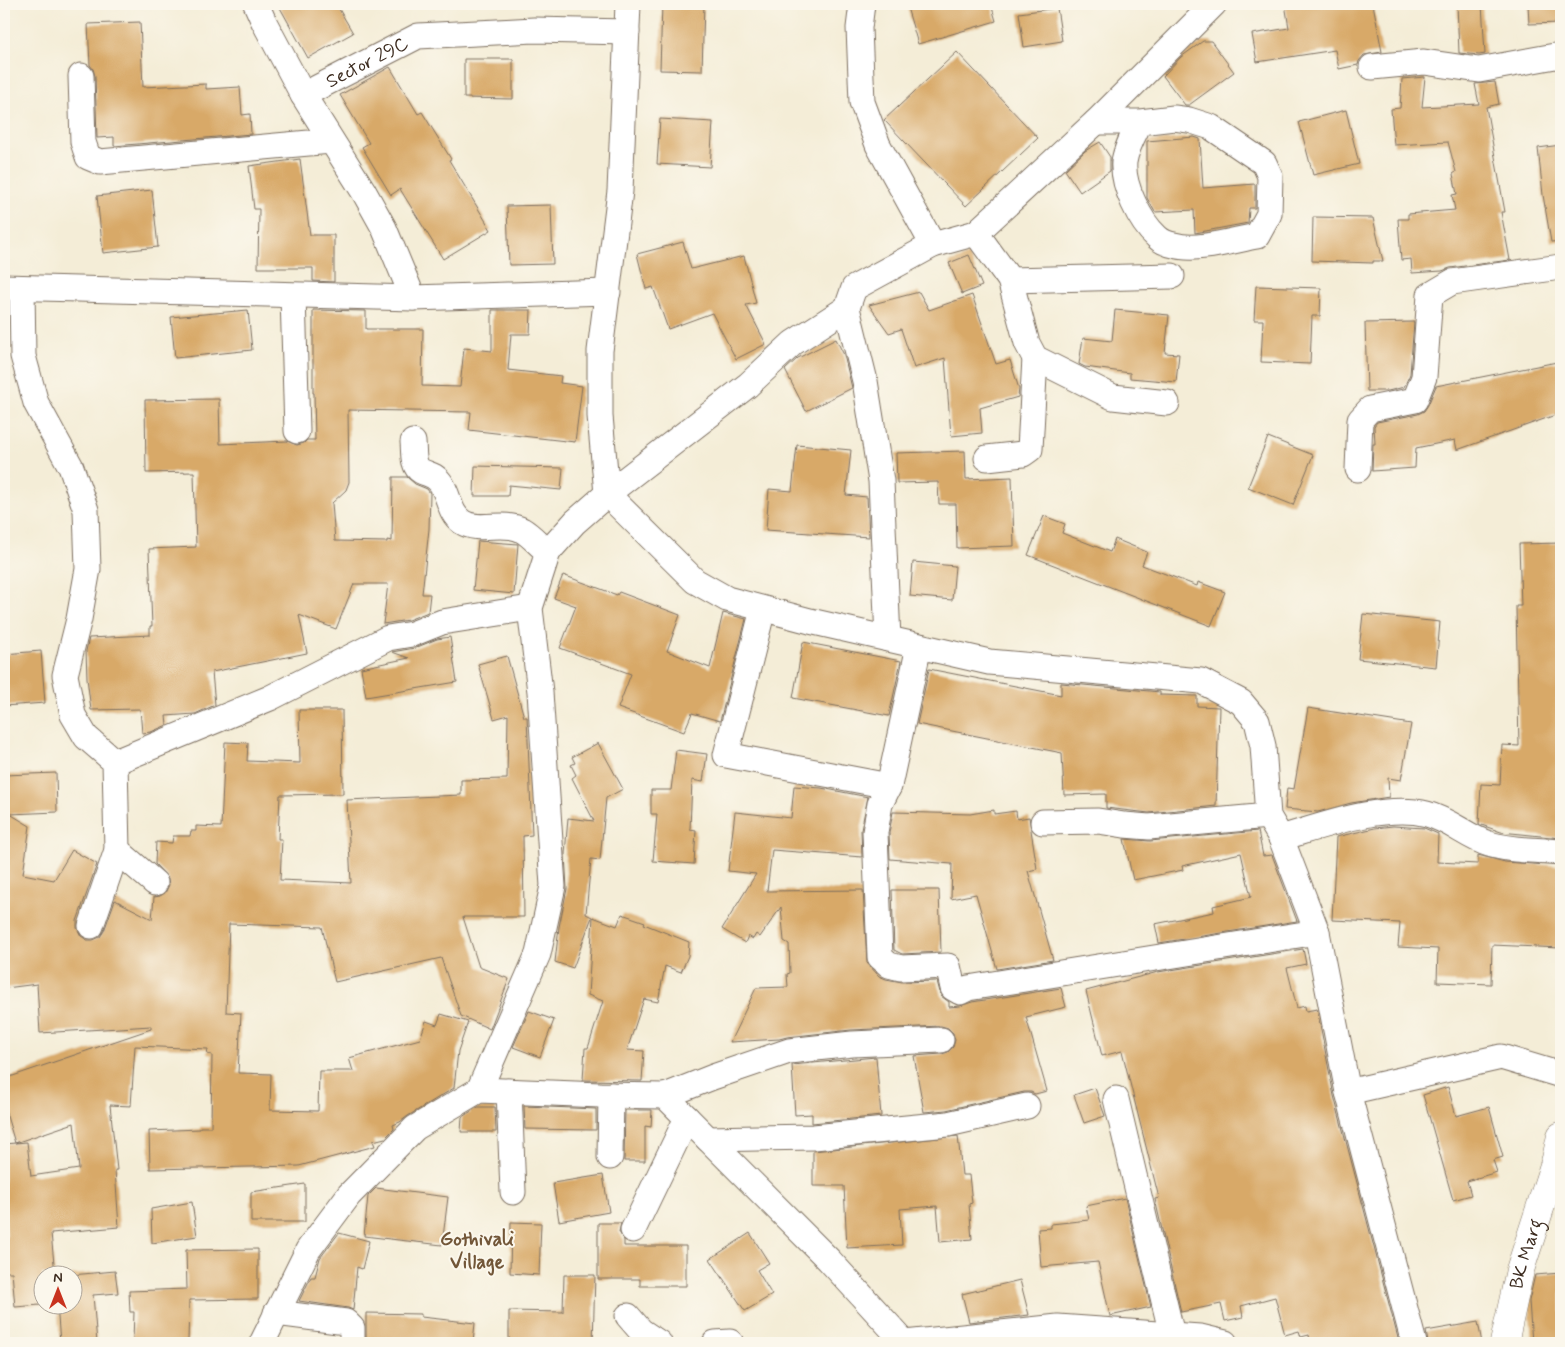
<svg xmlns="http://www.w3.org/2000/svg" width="1565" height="1347" viewBox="0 0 1565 1347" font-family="Mynerve,sans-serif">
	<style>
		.building { fill: #d8a967 }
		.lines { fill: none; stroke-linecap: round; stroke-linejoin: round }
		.street-casing { stroke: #7c6e5f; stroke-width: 27 }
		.secondary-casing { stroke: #7c6e5f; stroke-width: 29 }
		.street { stroke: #fff; stroke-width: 25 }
		.secondary { stroke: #fff; stroke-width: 28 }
		.labels { text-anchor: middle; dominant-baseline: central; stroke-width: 4; stroke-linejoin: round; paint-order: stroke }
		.street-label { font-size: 19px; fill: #3b2a1e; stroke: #fbf7ec }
		.neighbourhood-label { font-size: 20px; font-weight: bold; fill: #725638; stroke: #fbf7ec }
	</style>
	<rect width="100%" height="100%" fill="#fbf7ec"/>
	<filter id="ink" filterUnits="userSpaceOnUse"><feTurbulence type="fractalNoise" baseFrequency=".02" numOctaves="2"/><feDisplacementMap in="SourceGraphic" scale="10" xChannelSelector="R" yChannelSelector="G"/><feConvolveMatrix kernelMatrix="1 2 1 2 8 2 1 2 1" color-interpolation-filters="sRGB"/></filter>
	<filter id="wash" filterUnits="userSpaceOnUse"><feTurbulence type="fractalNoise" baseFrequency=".0096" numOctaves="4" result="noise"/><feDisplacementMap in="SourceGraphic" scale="20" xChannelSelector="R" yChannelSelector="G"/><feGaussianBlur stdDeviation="1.12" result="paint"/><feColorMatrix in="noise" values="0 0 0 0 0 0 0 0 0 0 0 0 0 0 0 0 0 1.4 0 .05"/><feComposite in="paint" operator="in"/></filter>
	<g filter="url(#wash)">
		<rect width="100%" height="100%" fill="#f4edd7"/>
		<g id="blocks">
			<!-- building -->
			<path class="building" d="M278 4H336L353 33 308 58Z
				M662 4H704L702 71 660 70Z
				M906 4H991L996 21 918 44Z
				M1285 4H1373L1382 52 1364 55 1359 61 1358 65 1339 69 1335 50 1257 62 1252 34 1289 28Z
				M1457 4H1482L1485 54 1479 55 1459 53Z
				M1528 4H1561V23L1529 24Z
				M1057 8 1062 41 1024 47 1019 13Z
				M140 22 143 87 206 84V89L240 87 242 115 250 114 251 134 114 146V137L97 138 95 76 93 69 90 65 88 24Z
				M1203 41H1211L1234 72 1189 105H1185L1163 76 1181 57Z
				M957 52 1038 138 966 206 884 120Z
				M464 59H513V99L464 98Z
				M390 67 418 114 422 112 451 159 449 160 491 230 443 259 400 189 391 195 362 147 369 143 340 95Z
				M1425 77 1422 107 1479 104 1475 84 1495 82 1499 104 1486 107 1505 212H1501L1510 260 1450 268 1442 271 1412 273 1411 259 1401 260 1398 219H1408V214L1455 210 1452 195 1457 194 1453 174 1456 172 1448 142 1394 145 1391 109 1400 108 1402 79Z
				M1346 110 1359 164 1313 175 1299 122Z
				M660 119 713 122 710 167 657 164Z
				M1194 137 1200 139 1203 188 1255 184V208H1249L1248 223 1195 233 1194 210 1155 212 1147 198V141Z
				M1100 142 1110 157V171L1080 192 1065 170 1085 151Z
				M1561 145V241L1551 242 1543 195 1538 148Z
				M300 159 310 235H334V282L313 281V268H258L259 209H254L249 166Z
				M152 190 158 247 103 253 97 196Z
				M551 205 553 264 509 265 507 206Z
				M1313 217 1373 218 1383 261H1373V263L1312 261Z
				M683 242 691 269 744 256 756 303 746 305 766 344 736 359 712 313 668 329 653 287 646 289 637 254Z
				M969 255 982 286 962 294 949 263Z
				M1256 286 1321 288 1320 316H1312L1310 364 1261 362 1263 320H1254Z
				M919 292 929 310 972 295 996 364 1010 360 1019 389 1018 397 980 408 982 433 951 436 945 358 914 368 901 329 889 333 869 305Z
				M248 310 252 350 175 358 171 317Z
				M313 310 366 311V329H423L422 386 460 387 464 348 492 351V310H531L530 334H511L508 370 561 376 560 383 582 386 575 442 469 430 471 412 348 410 349 482 346 490 332 503 335 541 387 542V540L392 541 393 477H407L415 484 427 489 430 493 429 529 422 594H430L428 612 408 620 383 624 388 584H354L336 629 299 615 307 653 212 672 215 705 195 714 166 716 167 725 151 732 142 733 140 709 91 710 87 678 86 651 89 638 150 635V626H152L149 549 196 547 194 472 146 473 145 400 219 399 220 444 287 441 297 445 304 443 307 440H315L314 393H313Z
				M1115 310 1169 315 1165 353 1179 354 1176 382 1130 378V373L1085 367 1079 364 1083 338 1112 341Z
				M1414 322 1410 374 1404 387 1388 391H1367L1365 323Z
				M836 339 844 355 852 388 806 411 785 370 798 358Z
				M1557 362 1561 381V413L1457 450 1455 440 1416 448 1415 468 1372 471 1373 444H1375L1374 426 1377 422 1418 414 1424 411 1428 405 1436 386Z
				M1268 437 1313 455 1293 505 1248 487Z
				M797 445 851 450 846 495 867 497 869 537 766 530 769 489 792 491Z
				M965 451 966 479 1012 477 1014 546 957 548 956 504H939L938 482 897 483 896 453Z
				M475 466 563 468 561 490 509 485 508 496H474Z
				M1044 516 1065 524 1062 533 1110 552 1115 539 1147 552 1142 565 1197 586 1198 582 1225 592 1211 626 1028 555Z
				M478 541 518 544 514 594 473 590Z
				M1561 543V838L1501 832 1479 824 1481 784 1500 785 1502 745 1519 746 1516 606H1521L1519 544Z
				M913 562 955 566 952 600 910 596Z
				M563 575 617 595 619 592 680 615 667 651 710 668 723 613 746 619 720 721 692 713 684 732 618 708 631 674 560 648 576 606 554 598Z
				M1363 614 1440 622 1436 667 1358 659Z
				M450 637 457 682 366 697 361 668 409 658 392 652 415 648 437 639Z
				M803 642 901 661 889 716 793 698Z
				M41 651 45 703 4 706V654Z
				M507 656 524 717H527L532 835 523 836 524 917H463L479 967 509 979 490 1029 461 1016 441 958 335 982 322 927 229 924 226 1012 241 1013 238 1073 271 1074 270 1110 318 1111 319 1071H353L349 1058 420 1039 426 1021 437 1025 441 1014 468 1022 458 1051 454 1088 408 1116 400 1122 393 1125 394 1129 385 1138 373 1141 375 1146 299 1166 150 1169 149 1131 200 1129V1127H211L212 1055 207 1054 208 1049 135 1046 131 1106 110 1105 117 1170H115L119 1227 51 1233 55 1274H42V1304H53L15 1307 12 1272H4V1238H7L4 1203V1144L27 1142 31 1176 79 1169 74 1123 15 1143 4 1106V1079L151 1029V1026L40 1033 37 984 6 988 4 974V775L56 773 57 812 10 814 30 826 23 874 54 880 72 850 97 864 77 921V928L81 936 87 940H93L100 937 104 931 115 900 152 919 154 897 160 896 165 893 169 885 168 878 155 864 156 842 172 843 173 836H190L191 831H196V826L221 827 225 742 248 743 247 761 300 763 299 710H342L343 794 280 795 278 839H282L280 880 351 883 347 800 461 795V780L507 779 508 715 494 719 478 664Z
				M929 669 1061 695V683L1160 692V695L1197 696V706L1219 707 1216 806 1149 813 1106 808V794L1064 795 1062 753 917 724Z
				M1308 708 1411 724 1401 780 1388 778 1389 797 1351 803 1318 812 1285 809 1287 788 1294 789Z
				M598 743 623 789 606 798 600 860 591 859 586 914 592 917 573 968 555 962 559 927 567 889 565 854 568 818 594 821 572 778 576 775 571 765 575 763 572 757Z
				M676 750 707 754 703 782 692 780 690 829 696 830 694 864 653 861 657 814H651V790H671Z
				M794 786 821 788 868 797 861 830 862 857 772 850 767 891 863 890 867 963 879 976 886 979 902 982 937 981 941 996 949 1002V1007L960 1006 972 1002 1061 988 1066 1007 1026 1017 1047 1091 1035 1094 1031 1092H1024L946 1110 924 1112 914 1056 942 1054 948 1052 953 1047 955 1040 953 1033 948 1028 941 1026 851 1030 787 1037 779 1039 730 1042 756 988 788 987 787 974 790 973 789 944 784 941 781 907 760 937 756 934 753 939 748 936 745 943 722 929 756 874 728 871 735 812 791 818Z
				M994 810V814L1016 811 1017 819 1029 817 1037 869 1028 871 1053 960 997 969 976 894 951 899 952 864 890 859 889 833 893 812 970 814Z
				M1393 826 1424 828 1438 834 1437 862 1478 864V855L1505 862 1561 866V948L1492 945 1491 984 1437 982 1438 949 1398 947 1400 923 1332 920 1336 837 1375 828Z
				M1258 831 1263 856 1272 855 1297 921 1159 943 1155 924 1214 912 1213 906 1251 897 1241 853 1182 866 1183 870 1133 880 1124 839 1150 841Z
				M892 890H939L941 952 902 954 894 950Z
				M622 914 645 922 644 924 689 942 688 956 681 972 665 966 658 1002 644 999 627 1050 644 1051 642 1081 583 1080 585 1048H588L603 1001 588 995 593 917 617 926Z
				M1303 949 1306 964 1287 968 1297 1008 1305 1006 1306 1011 1317 1009 1334 1096 1399 1342 1393 1343H1322L1321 1339 1310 1341 1309 1335 1301 1337 1299 1331 1285 1335 1275 1297 1241 1306 1243 1317 1225 1321 1221 1304 1181 1312 1155 1199 1159 1198 1122 1051 1102 1056 1086 991 1158 972Z
				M529 1011 554 1020 540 1057 513 1047Z
				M876 1057 881 1116 812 1123V1114L795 1115 792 1065Z
				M1448 1087 1456 1116 1489 1107 1503 1157 1493 1160 1497 1172 1467 1181 1471 1195 1453 1200 1423 1095Z
				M1095 1088 1105 1116 1084 1123 1074 1095Z
				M524 1106 596 1109V1130L525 1129Z
				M478 1107H495L496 1132H461L462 1117Z
				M625 1110H652L651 1127 645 1126V1161H624Z
				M958 1136 962 1175H969L972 1203 969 1204 972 1239 940 1242 937 1206 900 1209 902 1245 847 1248 844 1186H813V1151Z
				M603 1175 609 1212 559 1221 553 1183Z
				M305 1184V1222H251V1192Z
				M376 1188 448 1197 442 1245 364 1236 368 1196Z
				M1125 1198 1151 1307 1110 1316 1098 1262 1041 1267 1038 1229 1051 1228V1224L1089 1220 1086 1206Z
				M192 1202 197 1236 152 1243 151 1209Z
				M511 1222 541 1223 539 1275 510 1273Z
				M598 1223H621L619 1232 624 1240V1246H686V1286H640V1279H598Z
				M339 1233 369 1241 362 1269 357 1267 353 1310 348 1308 299 1301 311 1277H315L320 1258Z
				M750 1233 769 1263 757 1270 772 1295 745 1311 710 1259Z
				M258 1249V1299L189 1300 188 1342 133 1341 134 1312H130L129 1291 187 1289 186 1250Z
				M115 1271 118 1293 93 1295 97 1343H60L57 1304H72V1275Z
				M1561 1273V1343H1532L1529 1301 1535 1275Z
				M564 1275H595L593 1343H509V1311L563 1312Z
				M1020 1280 1029 1315 969 1322 962 1294Z
				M366 1313 421 1314V1317L475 1323 473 1343H366Z
				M1478 1322 1482 1343H1428L1426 1331Z"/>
		</g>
	</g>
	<g filter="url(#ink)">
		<use href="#blocks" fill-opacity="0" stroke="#7c6e5f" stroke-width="1"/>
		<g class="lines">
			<defs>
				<g id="street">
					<path d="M256 4 264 22 303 95 364 192 384 228 413 298"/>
					<path d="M628 4 620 191 600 351V416L607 494 695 581 727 599 810 621 989 662 1201 681 1241 702 1257 721 1263 746 1268 816 1281 838 1317 932 1348 1092 1414 1343"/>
					<path d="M862 4 859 28 862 102 878 145 933 245"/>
					<path d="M1372 67 1424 62 1479 70 1555 56 1561 57"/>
					<path d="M81 76 83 142 88 157 100 162 331 141"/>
					<path id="s1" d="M303 95 418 36 534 30 627 32"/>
					<path d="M1096 122H1140C1134 134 1126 148 1124 162 1122 185 1140 222 1157 237 1161 241 1169 244 1174 245 1197 252 1234 240 1257 236L1269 214 1270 176 1264 163 1211 127 1189 120 1174 118 1140 122"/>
					<path d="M976 233 1010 280 1027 343 1035 358 1113 397 1167 403"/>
					<path d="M1010 280 1172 276"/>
					<path d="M4 287 413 298 608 292"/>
					<path d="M22 288 23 356 36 403 71 467 86 510 88 569 79 619 65 675 73 715 86 737 115 762 117 850 91 926"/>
					<path d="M293 296 297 431"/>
					<path d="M413 442C414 451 412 466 421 471 429 475 434 474 440 482 450 495 448 512 462 522 479 533 503 520 522 530 531 535 540 546 548 552"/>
					<path d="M987 458 1023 454 1030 449 1035 358"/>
					<path d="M1358 469 1360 420 1370 409 1415 400 1424 377 1430 295 1452 282 1561 267"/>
					<path d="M763 609 726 755 889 786"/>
					<path d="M888 639 881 481 865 381 847 308 854 288 933 245 976 233 1096 122 1214 4"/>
					<path d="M919 646 889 786 880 804 875 832 880 957 889 965 901 968 948 966 953 988 960 992 968 988 1317 932"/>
					<path d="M115 762 270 698 388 638 412 634 442 622 530 608"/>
					<path d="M1043 822 1098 821 1124 825 1149 827 1268 816"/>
					<path d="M1281 838C1322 826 1384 803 1427 814 1450 820 1467 837 1489 844 1512 851 1537 850 1561 852"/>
					<path d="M117 850 155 883"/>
					<path d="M479 1090 538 954 553 886 540 692 530 608 548 552 575 522 607 494 748 385 793 343 847 308"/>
					<path d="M509 1091 513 1192"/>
					<path d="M1348 1092 1501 1057 1561 1075"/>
					<path d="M665 1096 713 1077 789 1051 852 1044 941 1040"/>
					<path d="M1116 1099 1172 1335"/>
					<path d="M708 1139 814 1137 948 1124 1027 1106"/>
					<path d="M610 1157 611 1095"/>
					<path d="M633 1230 687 1118"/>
					<path d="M276 1313 346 1322 352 1328V1343"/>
					<path d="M628 1316 641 1331 659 1343"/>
					<path d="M262 1343 308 1250 349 1195 415 1128 479 1090 600 1095 665 1096 829 1260 905 1343"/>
					<path d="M715 1343 730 1342 731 1343"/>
					<path d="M905 1343 1058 1327 1200 1337 1225 1343"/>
				</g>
				<g id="secondary">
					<path id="s2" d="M1504 1343 1520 1270 1556 1159 1561 1136"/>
				</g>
			</defs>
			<!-- street casing -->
			<use href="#street" class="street-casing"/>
			<!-- secondary casing -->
			<use href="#secondary" class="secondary-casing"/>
			<!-- street -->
			<use href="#street" class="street"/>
			<!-- secondary -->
			<use href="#secondary" class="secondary"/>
		</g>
	</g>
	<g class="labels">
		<!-- street labels -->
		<g class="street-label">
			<text stroke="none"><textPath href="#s1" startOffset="72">Sector 29C</textPath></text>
			<text stroke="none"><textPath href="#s2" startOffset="92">BK Marg</textPath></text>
		</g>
		<!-- neighbourhood labels -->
		<g class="neighbourhood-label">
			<text x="477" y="1239">Gothivali<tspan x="477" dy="23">Village</tspan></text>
		</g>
	</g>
	<!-- margin -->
	<rect width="1565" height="1347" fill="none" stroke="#fbf7ec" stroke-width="20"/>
	<!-- north arrow -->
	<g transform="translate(58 1290)"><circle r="24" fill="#fbf7ec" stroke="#aea59a"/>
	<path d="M0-4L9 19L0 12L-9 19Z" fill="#c8321e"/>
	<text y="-8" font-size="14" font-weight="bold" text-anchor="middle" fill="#3b2a1e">N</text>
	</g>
</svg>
